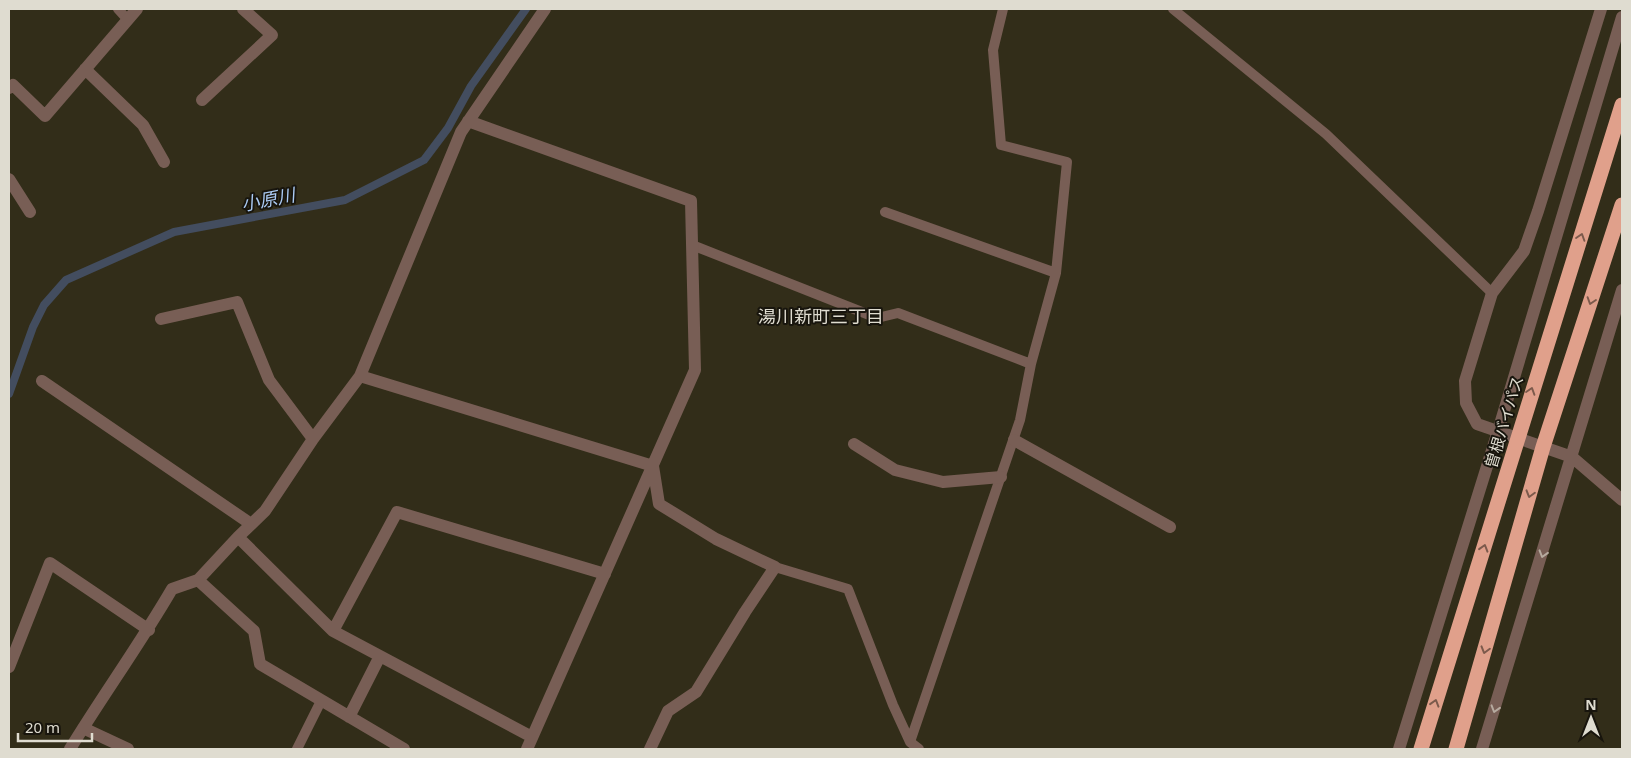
<svg xmlns="http://www.w3.org/2000/svg" width="1631" height="758" viewBox="0 0 1631 758" font-family="'Noto Sans','Noto Sans JP',sans-serif">
	<style>
		.lines { fill: none; stroke-linecap: round; stroke-linejoin: round }
		.stream { stroke: #434d5f; stroke-width: 8 }
		.lane { stroke: #785e55; stroke-width: 10 }
		.street { stroke: #785e55; stroke-width: 12 }
		.highway { stroke: #e0a08b; stroke-width: 15 }
		.oneway { stroke: #7c5a4c }
		.oneway2 { stroke: #b6aa9f }
		.labels { text-anchor: middle; dominant-baseline: central; stroke-width: 4; stroke-linejoin: round; paint-order: stroke }
		.street-label { font-size: 16px; fill: #dfdcd0; stroke: #18150d }
		.water-label { font-size: 18px; font-style: italic; fill: #aacaf3; stroke: #18150d }
		.neighbourhood-label { font-size: 18px; fill: #dfdcd0; stroke: #18150d }
	</style>
	<rect width="100%" height="100%" fill="#322d19"/>
	<g class="lines">
		<!-- stream -->
		<path class="stream" d="M9 394 33 327 44 305 66 280 174 232 345 200 424 160 448 128 471 86 526 9"/>
		<!-- lane -->
		<path class="lane" d="M118 9 128 20
			M1173 9 1326 134 1492 293
			M885 212 1056 273
			M692 245 877 318 898 313 1031 364
			M775 567 848 589 893 705 910 742 919 749
			M910 742 1020 420 1031 364 1056 273 1067 162 1001 145 993 50 1003 9
			M297 749 321 701"/>
		<!-- street -->
		<path class="street" d="M1601 9 1538 211 1524 251 1492 293 1465 381 1466 403 1477 424 1572 457 1622 500
			M85 69 143 125 164 162
			M9 88 13 85 45 116 137 9
			M202 100 272 35 243 9
			M468 121 691 201 695 370 527 749
			M9 179 30 212
			M161 319 237 302 269 380 313 439
			M360 376 653 466 659 504 716 539 775 567 745 612 696 692 668 711 650 749
			M42 381 251 524
			M1014 440 1170 527
			M854 444 895 470 943 482 1001 477
			M238 537 333 631 532 737
			M198 580 254 631 260 664 404 749
			M333 631 397 512 605 574
			M9 667 50 563 149 630
			M349 717 380 656
			M83 728 128 749
			M70 749C103 695 140 644 172 589L198 580 238 537 265 511 313 439 360 376 461 132 545 9
			M1399 749 1498 431 1622 17
			M1482 749 1622 290"/>
		<!-- highway -->
		<path class="highway" d="M1421 749 1622 105
			M1456 749 1543 447 1622 205"/>
	</g>
	<!-- one-way arrows -->
	<defs><path id="oneway-chevron" d="M-2-3.5L2.5 0L-2 3.5" fill="none" stroke-width="1.6" stroke-linecap="round" stroke-linejoin="round" transform="scale(1.25)"/></defs>
	<g class="oneway">
		<use href="#oneway-chevron" transform="translate(1581 237) rotate(-72)"/>
		<use href="#oneway-chevron" transform="translate(1591 301) rotate(108)"/>
		<use href="#oneway-chevron" transform="translate(1531 391) rotate(-72)"/>
		<use href="#oneway-chevron" transform="translate(1530 494) rotate(106)"/>
		<use href="#oneway-chevron" transform="translate(1484 548) rotate(-73)"/>
		<use href="#oneway-chevron" transform="translate(1485 650) rotate(106)"/>
		<use href="#oneway-chevron" transform="translate(1435 703) rotate(-73)"/>
	</g>
	<g class="oneway2">
		<use href="#oneway-chevron" transform="translate(1543 554) rotate(107)"/>
		<use href="#oneway-chevron" transform="translate(1495 709) rotate(107)"/>
	</g>
	<g class="labels">
		<!-- street labels -->
		<g class="street-label">
			<text transform="translate(1504 422) rotate(-73)">曽根バイパス</text>
		</g>
		<!-- water labels -->
		<g class="water-label">
			<text transform="translate(268 199) rotate(-11)">小原川</text>
		</g>
		<!-- neighbourhood labels -->
		<g class="neighbourhood-label">
			<text x="821" y="316">湯川新町三丁目</text>
		</g>
	</g>
	<!-- border -->
	<rect width="1631" height="758" fill="none" stroke="#dfdcd0" stroke-width="20"/>
	<!-- north arrow -->
	<g transform="translate(1591 718)" stroke="#18150d" stroke-width="4" paint-order="stroke">
	<path d="M0-4L9 19L0 12L-9 19Z" fill="#dfdcd0"/>
	<text y="-8" font-size="14" font-weight="bold" text-anchor="middle" fill="#dfdcd0">N</text>
	</g>
	<!-- scale -->
	<path d="M18 733v8h74v-8" fill="none" stroke="#dfdcd0" stroke-width="2.5"/>
	<text x="25" y="733" font-size="15" fill="#dfdcd0" stroke="#18150d" stroke-width="4" paint-order="stroke">20 m</text>
</svg>
